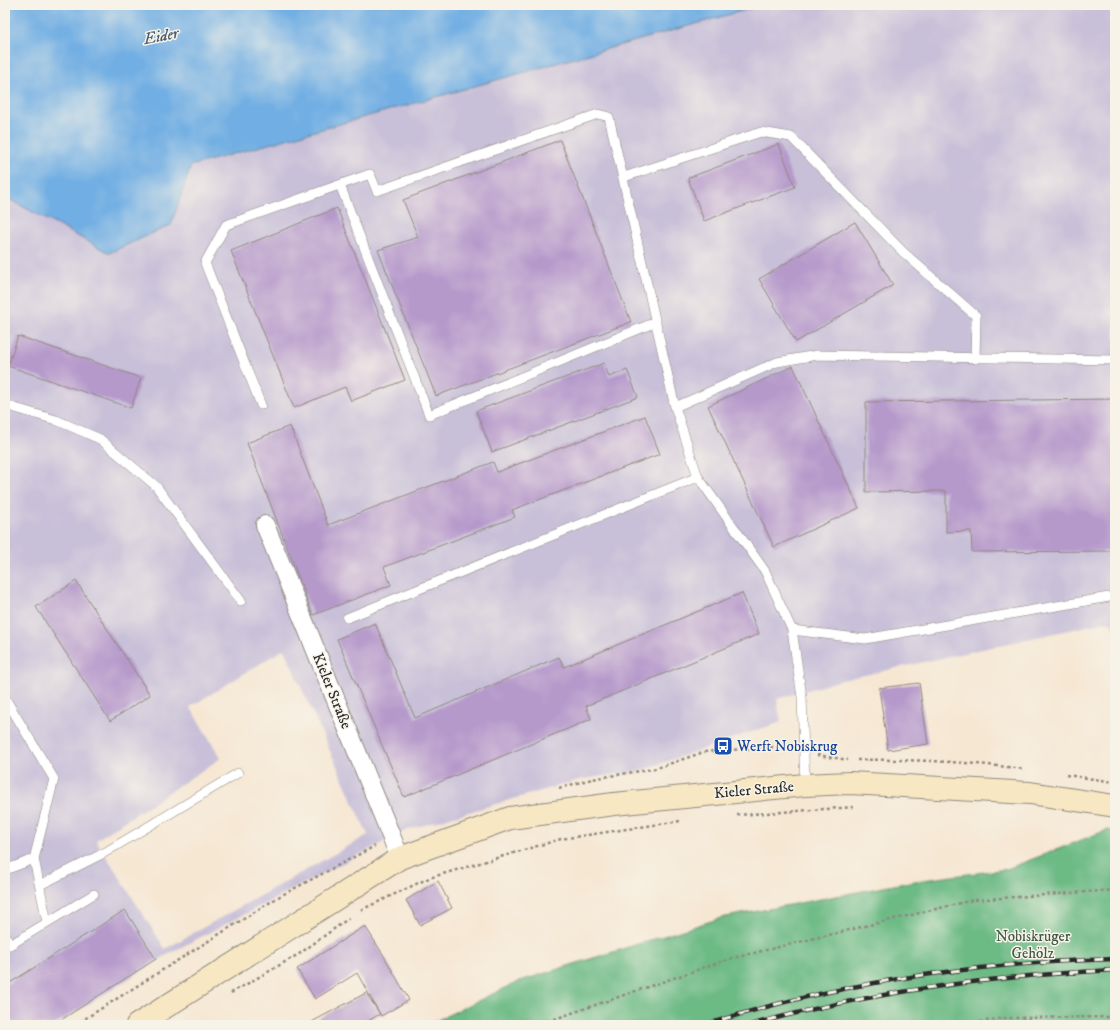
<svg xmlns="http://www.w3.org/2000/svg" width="1120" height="1030" viewBox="0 0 1120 1030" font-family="'IM FELL DW Pica',serif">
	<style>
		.industrial { fill: #c8bfd8; fill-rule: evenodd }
		.forest { fill: #6cba84; stroke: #4c7258 }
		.water { fill: #71aee3; stroke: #4e6c87 }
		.building { fill: #b599cb }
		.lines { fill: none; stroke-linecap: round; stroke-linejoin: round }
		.lane-casing { stroke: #90897f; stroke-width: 10 }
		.street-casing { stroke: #90897f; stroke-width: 20 }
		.secondary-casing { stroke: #90897f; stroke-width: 24 }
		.path { stroke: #90897f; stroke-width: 2.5; stroke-dasharray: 3 3; stroke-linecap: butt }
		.lane { stroke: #fff; stroke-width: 9 }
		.street { stroke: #fff; stroke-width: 18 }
		.secondary { stroke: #f7e8c3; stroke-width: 22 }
		.rail-casing { stroke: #2b2b2b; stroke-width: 4.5 }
		.rail { stroke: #f7f3e8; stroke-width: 3; stroke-dasharray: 9; stroke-linecap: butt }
		.labels { text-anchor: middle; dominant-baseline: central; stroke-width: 3; stroke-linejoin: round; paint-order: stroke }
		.street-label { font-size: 15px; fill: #2b2b2b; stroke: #f7f3e8 }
		.transit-label { font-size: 15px; fill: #164399; stroke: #f7f3e8; text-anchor: start }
		.park-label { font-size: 15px; fill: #425747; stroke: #f7f3e8 }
		.water-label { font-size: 16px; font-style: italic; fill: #44596b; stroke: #f7f3e8 }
	</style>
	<rect width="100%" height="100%" fill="#f7f3e8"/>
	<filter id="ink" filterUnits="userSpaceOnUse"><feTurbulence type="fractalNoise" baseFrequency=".025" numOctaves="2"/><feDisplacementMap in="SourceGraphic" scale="8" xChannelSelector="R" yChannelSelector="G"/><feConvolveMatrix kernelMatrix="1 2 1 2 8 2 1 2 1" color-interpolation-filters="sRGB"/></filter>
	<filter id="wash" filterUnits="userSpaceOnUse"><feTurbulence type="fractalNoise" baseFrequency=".012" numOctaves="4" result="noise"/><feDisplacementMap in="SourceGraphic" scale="16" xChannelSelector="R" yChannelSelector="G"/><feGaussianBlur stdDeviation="0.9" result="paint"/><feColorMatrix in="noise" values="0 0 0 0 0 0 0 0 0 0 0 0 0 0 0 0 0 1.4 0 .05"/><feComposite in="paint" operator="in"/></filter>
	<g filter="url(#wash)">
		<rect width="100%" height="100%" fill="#f6e7d3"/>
		<!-- industrial -->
		<path class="industrial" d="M763 5H1107L1115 10V631L1110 621 842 680 777 699 781 722 639 771 582 779 407 830 170 953 56 1025H5V197L109 253 171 225 191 167ZM284 649 368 835 165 949 96 840 221 758 190 707Z"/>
		<!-- forest -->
		<path class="forest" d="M1107 830 1115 831V1025H427L520 981 721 918 915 881 1007 869Z"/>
		<!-- water -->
		<path class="water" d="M5 5H763L191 166 171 225 109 253 5 197Z"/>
		<g id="blocks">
			<!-- building -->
			<path class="building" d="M560 140 631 322 436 396 378 250 418 237 403 200Z
				M779 144 795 187 704 221 688 178Z
				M337 208 405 380 351 401 345 387 294 408 231 251Z
				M855 222 893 285 796 342 759 279Z
				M18 336 141 378 131 408 8 366Z
				M604 363 609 377 627 370 638 397 492 452 476 411Z
				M793 366 859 508 774 547 708 406Z
				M1115 399V551L972 552 971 531 946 532V491L866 492V402Z
				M645 416 660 454 512 510 515 517 384 567 391 585 313 615 247 443 290 426 328 525 493 462 497 472Z
				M76 581 150 695 110 721 36 607Z
				M742 593 759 634 586 706 591 719 404 797 337 639 375 623 415 718 559 657 564 667Z
				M919 683 928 744 888 750 879 688Z
				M438 881 452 908 420 925 406 900Z
				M125 910 156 959 53 1025H5V986Z
				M365 926 384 956 409 1000 381 1016 357 973 315 999 297 969Z
				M366 993 380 1014 361 1025H306Z"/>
		</g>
	</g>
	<g filter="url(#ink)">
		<use href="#blocks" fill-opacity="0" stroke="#90897f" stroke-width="1"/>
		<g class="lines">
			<defs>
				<path id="lane" d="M624 177 761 132 791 137 903 252 976 316 975 359
					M340 185 429 415 656 322
					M5 405 56 420 100 439 156 486 241 601
					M261 405 205 263 226 225 370 174 377 191 598 114 609 117 675 407 698 477 765 571 792 630 802 697 805 785
					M675 407 777 362 817 355 1115 360
					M347 618 698 477
					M792 630 865 639 1115 596
					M5 698 54 779 34 859 5 870
					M34 859 47 922
					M40 885 104 853 238 773
					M5 936 10 945 94 894"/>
				<path id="street" d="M265 525 400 858"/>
				<path id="secondary" d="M137 1025 400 858 510 818 614 804 805 785 850 783 1030 793 1115 806"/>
			</defs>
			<!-- lane casing -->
			<use href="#lane" class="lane-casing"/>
			<!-- street casing -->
			<use href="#street" class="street-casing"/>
			<!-- secondary casing -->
			<use href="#secondary" class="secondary-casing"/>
			<!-- path -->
			<path class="path" d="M817 755 848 760
				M857 760C912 759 969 762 1024 769
				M1066 775 1115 782
				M559 788 592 779 657 768 704 752 772 747 789 750
				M737 815 855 807
				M361 910 429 878 561 839 680 821
				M231 993 299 954 349 918
				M75 1025 280 896 375 846
				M537 1025 729 959 973 900 1115 890
				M962 1025 1004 1018 1115 1017"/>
			<!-- lane -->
			<use href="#lane" class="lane"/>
			<!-- street -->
			<use href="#street" class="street"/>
			<!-- secondary -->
			<use href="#secondary" class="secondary"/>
			<defs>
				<path id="rail" d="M705 1025C837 982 976 963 1115 959
					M750 1025C869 992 991 976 1115 970"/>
			</defs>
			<!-- rail casing -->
			<use href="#rail" class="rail-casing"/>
			<!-- rail -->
			<use href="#rail" class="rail"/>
		</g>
	</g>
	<!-- icons -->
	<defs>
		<symbol id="bus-square" viewBox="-11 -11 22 22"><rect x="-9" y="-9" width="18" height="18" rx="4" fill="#1a4fb4" stroke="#f7f3e8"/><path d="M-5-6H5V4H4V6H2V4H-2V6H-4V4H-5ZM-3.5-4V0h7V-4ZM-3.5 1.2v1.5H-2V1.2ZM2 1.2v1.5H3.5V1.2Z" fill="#fff"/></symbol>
	</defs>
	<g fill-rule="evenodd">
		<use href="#bus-square" x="712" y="735" width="22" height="22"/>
	</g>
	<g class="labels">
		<!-- street labels -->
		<g class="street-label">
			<text transform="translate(332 691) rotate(68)">Kieler Straße</text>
			<text transform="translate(754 790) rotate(-5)">Kieler Straße</text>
		</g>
		<!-- transit labels -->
		<g class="transit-label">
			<text x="737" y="746">Werft Nobiskrug</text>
		</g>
		<!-- park labels -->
		<g class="park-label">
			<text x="1033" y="936">Nobiskrüger<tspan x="1033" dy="17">Gehölz</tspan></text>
		</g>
		<!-- water labels -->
		<g class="water-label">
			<text transform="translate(161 36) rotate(-11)">Eider</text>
		</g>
	</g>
	<!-- margin -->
	<rect width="1120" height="1030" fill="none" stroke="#f7f3e8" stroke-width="20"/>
</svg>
